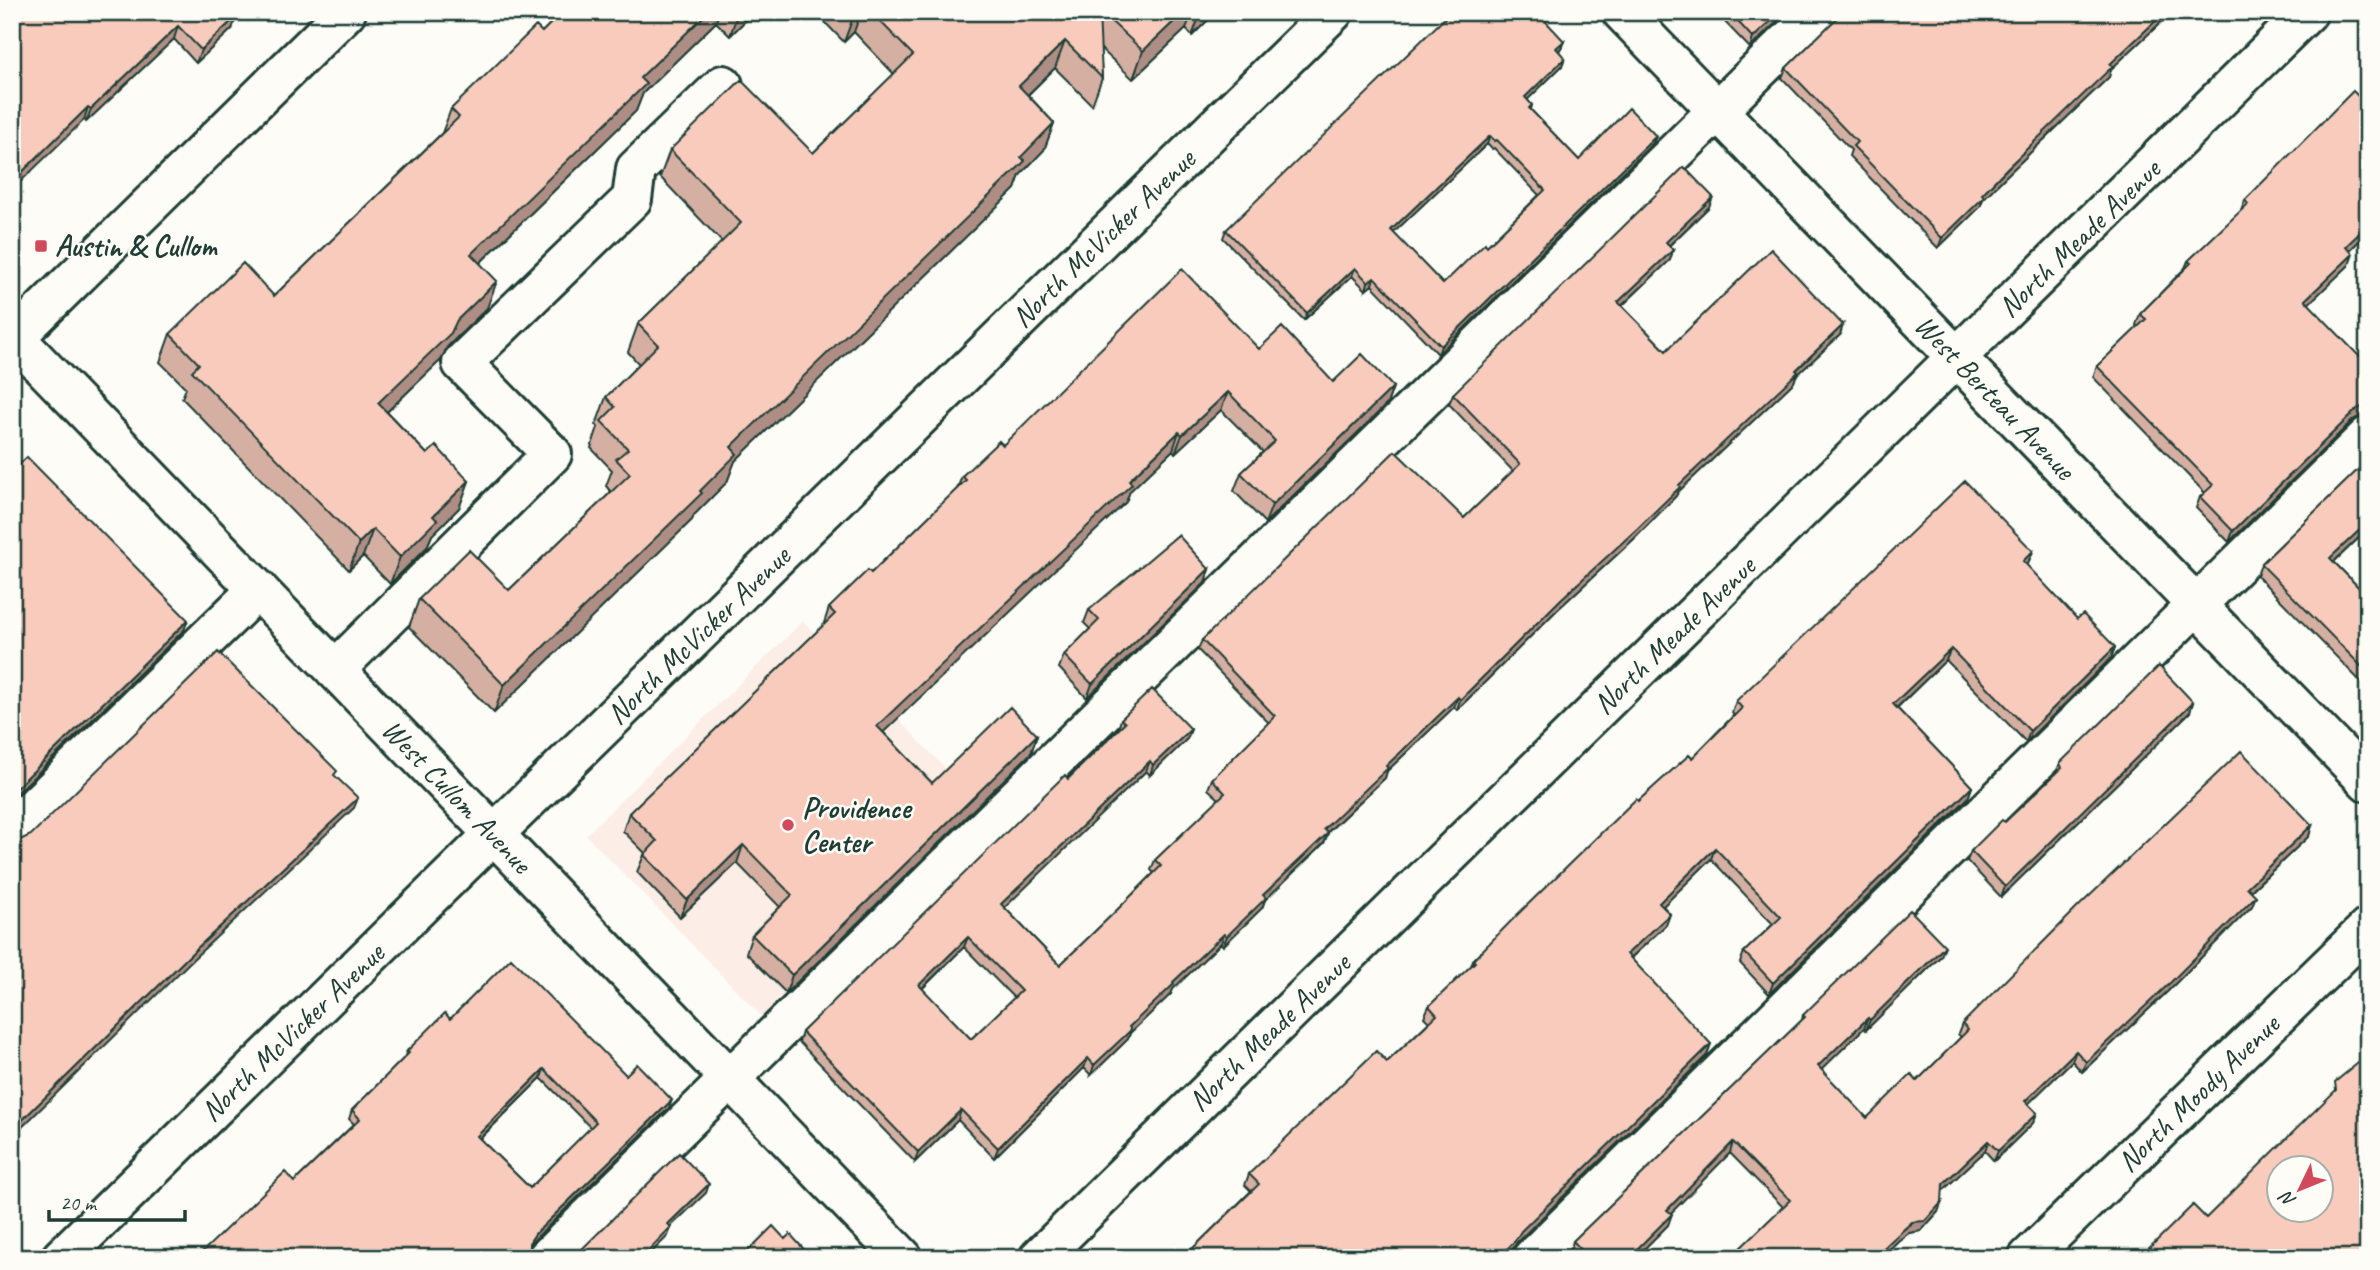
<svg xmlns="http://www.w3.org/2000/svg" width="2380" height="1270" viewBox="0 0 2380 1270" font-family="Caveat,sans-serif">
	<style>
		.built { fill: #fcede6 }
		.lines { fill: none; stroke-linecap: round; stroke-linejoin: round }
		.minor-casing { stroke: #1f3d34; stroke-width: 44 }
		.minor { stroke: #fdfcf7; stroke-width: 38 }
		.wall { fill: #d6afa3; stroke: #1f3d34; stroke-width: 2; fill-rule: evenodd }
		.shaded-wall { fill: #ae8e84; stroke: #1f3d34; stroke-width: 2 }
		.building { fill: #f9cbbd; stroke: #1f3d34; stroke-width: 2; fill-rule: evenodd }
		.poi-dot { fill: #d1495b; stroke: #fdfcf7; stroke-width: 2.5 }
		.labels { text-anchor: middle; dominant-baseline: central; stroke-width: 5; stroke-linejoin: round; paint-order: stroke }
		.street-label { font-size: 30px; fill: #1f3d34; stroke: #fdfcf7 }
		.poi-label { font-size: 30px; font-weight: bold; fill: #1f3d34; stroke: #fdfcf7; text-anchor: start }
	</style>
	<rect width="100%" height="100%" fill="#fdfcf7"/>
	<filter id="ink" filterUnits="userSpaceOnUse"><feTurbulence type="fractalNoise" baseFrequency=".0143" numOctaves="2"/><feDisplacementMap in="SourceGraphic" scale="14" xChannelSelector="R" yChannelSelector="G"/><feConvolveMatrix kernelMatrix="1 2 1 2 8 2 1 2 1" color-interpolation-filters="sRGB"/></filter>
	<g filter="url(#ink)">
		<!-- built -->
		<path class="built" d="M803 621 991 815 773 1028 586 835Z"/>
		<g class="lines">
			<defs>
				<path id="minor" d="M1622 12 2368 782
					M12 335 903 1258
					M12 340 346 12
					M335 670 552 454 462 363 632 199 636 169 723 85
					M12 829 258 589
					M61 1258 1333 12
					M547 1258 1818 12
					M1039 1258 2308 12
					M1532 1258 2368 436
					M2028 1258 2368 928"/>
			</defs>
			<!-- minor casing -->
			<use href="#minor" class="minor-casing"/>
			<!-- minor -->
			<use href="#minor" class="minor"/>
		</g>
		<!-- wall -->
		<path class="wall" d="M12 12 232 29 196 63 174 39 86 122Z
			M562 12H754L730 36 716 22 643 93 636 111 480 263 487 308 447 347 441 360 387 412 427 454 469 481 459 508 432 535 427 547 390 584 363 556 349 570 182 398 186 388 160 362 170 334 274 296 442 133 451 109 542 32Z
			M815 12H945L942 15 971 12H1216L1192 36 1186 29 1133 79 1100 48 1102 78 1092 105 1055 68 1028 95 1054 123 1044 150 1020 175 1015 189 735 461 727 482 694 515 692 520 494 713 409 627 419 599 509 590 611 492 606 486 612 470 591 448 598 427 596 425 606 397 639 364 628 352 638 324 722 242 660 177 670 150 813 153 894 74 854 32 844 42Z
			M1722 12H1787L1750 48 1720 17Z
			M1839 12H2172L2111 69 2109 77 2004 178 1983 199 1980 207 1938 248 1849 156 1851 150 1782 78 1786 68 1838 17Z
			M1564 41 1561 48 1559 51 1562 66 1527 100 1532 105 1531 110 1579 160 1656 136 1653 143 1438 354 1372 285 1366 290 1352 276 1304 320 1223 238 1226 230ZM1487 144 1492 149 1494 148 1539 195 1487 246 1443 284 1393 233Z
			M2368 95V232L2350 250 2349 265 2308 304 2362 415 2353 420 2229 542 2196 508 2200 497 2205 493 2093 377 2097 366 2138 327 2136 325 2140 314 2185 268 2188 261 2241 211 2245 200Z
			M1709 207 1669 246 1673 250 1670 260 1622 306 1666 351 1840 335 1796 376 1794 382 1678 492 1676 496 1635 538 1557 610 1457 710 1454 707 1387 771 1385 778 1327 833H1328L1324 843 1265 900 1262 908 1223 946 1221 943 1173 989 1171 994 1130 1033 1128 1039 1091 1075 1084 1068 994 1158 958 1120 915 1162 799 1042 802 1032 1068 779 1118 730 1121 719 1191 729 1187 739 1150 775 1146 771 1004 907 1060 965 1117 910 1154 873 1151 870 1155 860 1219 799 1208 789 1212 779 1269 723 1198 650 1202 640 1464 518 1513 471 1449 404 1453 394ZM964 947 1014 998 971 1039 922 989Z
			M1259 349 1333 382 1393 387 1387 404 1265 523 1234 491 1241 473 1263 452 1221 410 1175 453 1173 450 1130 491 1126 502 883 732 932 783 1037 735 1031 753 786 993 746 953 752 935 780 907 737 863 680 917 637 872 645 853 623 831 629 813 823 626 829 608 871 573 957 489 962 476 1003 445Z
			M2368 460V529L2334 562 2368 597V689L2257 576 2261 564Z
			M2033 551 2028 563 2026 565 2077 619 2115 647 2111 658 2026 742 1946 660 1897 708 1972 787 1968 798 1769 994 1740 963 1744 952 1773 924 1711 859 1663 906 1670 914 1666 925 1631 958 1707 1055 1517 1242 1511 1252 1505 1258H1183L1251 1191 1245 1185 1249 1174 1387 1062 1429 1022 1424 1017 1429 1006 1471 966 1473 960 1638 801 1692 758 1734 715 1732 713 1736 701Z
			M1209 569 1205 583 1087 698 1059 668 1064 655 1090 629 1084 623 1089 610Z
			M2193 702 2190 712 2001 897 1967 861 1971 851 2005 822 2056 773 2060 763Z
			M2312 825 2309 836 2251 891 2252 906 2167 992 2082 1072 2072 1061 2028 1104 2037 1113 2033 1123 1994 1161 1985 1151 1942 1191 1938 1212 1921 1231 1909 1233 1899 1240 1880 1258H1730L1783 1207 1730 1153 1670 1213 1668 1225 1642 1251 1648 1258H1576L1570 1252 1573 1241 1802 1020 1803 1015 1941 956 1866 1030 1864 1028 1821 1070 1867 1118 1917 1081 1961 1037 1958 1034 1962 1024Z
			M450 1019 626 1075 669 1108 532 1242 294 1182 354 1124 349 1119 352 1110 404 1058 407 1051ZM541 1078 591 1128 530 1188 480 1139Z"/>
		<!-- shaded-wall -->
		<path class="shaded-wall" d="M708 12H719L716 22 643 93 636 111 461 281 471 254 640 78Z
			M738 12H754L730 36Z
			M856 12H861L854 32 844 42 854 15Z
			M927 12H945L912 45 922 18Z
			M1184 12H1192L1186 29 1133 79 1143 51Z
			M1201 12H1216L1192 36Z
			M1780 12H1787L1750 48 1753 38Z
			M2165 12H2172L2111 69 2109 77 2004 178 1983 199 1980 207 1938 248 1942 238 1982 194 2110 64Z
			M237 16 232 29 196 63 201 50Z
			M178 26 174 39 86 122 91 109Z
			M1065 41 1055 68 1009 113 1019 86Z
			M1564 41 1561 48 1553 56 1556 48Z
			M1565 58 1562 66 1522 105 1525 97Z
			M88 107 84 120 12 190V182Z
			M1054 123 1044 150 1020 175 1015 189 735 461 727 482 694 515 692 520 494 713 504 685 700 491 731 447Z
			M1490 136 1487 144 1388 238 1391 230Z
			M1656 136 1653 143 1438 354 1441 346Z
			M1713 197 1709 207 1662 252 1666 242Z
			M2368 225V232L2342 258 2346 246Z
			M1673 250 1670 260 1615 312 1618 302Z
			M2353 254 2349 265 2300 312 2305 300Z
			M1355 268 1352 276 1304 320 1307 313Z
			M1374 277 1372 285 1366 290 1368 282Z
			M497 281 487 308 447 347 441 360 368 430 378 403 457 320Z
			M1843 325 1840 335 1796 376 1794 382 1678 492 1676 496 1635 538 1557 610 1457 710 1460 700 1560 600Z
			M1393 387 1387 404 1265 523 1272 505Z
			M1228 392 1221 410 1175 453 1182 435Z
			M2366 404H2368V415H2362L2353 420 2229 542 2233 531 2357 409Z
			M1179 432 1173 450 1130 491 1126 502 871 744 877 726Z
			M469 481 459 508 432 535 427 547 390 584 400 557 433 516Z
			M2368 522V529L2326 569 2330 558Z
			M373 529 363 556 349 570 359 543Z
			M2033 551 2028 563 2019 572 2023 561Z
			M1209 569 1205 583 1087 698 1092 684Z
			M188 620 184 630 12 798V792Z
			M2115 647 2111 658 2026 742 2030 731Z
			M1951 649 1946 660 1889 715 1893 704Z
			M1458 697 1454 707 1387 771 1385 778 1320 839 1324 829 1386 766Z
			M2193 702 2190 712 2001 897 2005 887Z
			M1191 729 1187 739 1150 775 1153 765Z
			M1037 735 1031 753 786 993 792 975Z
			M1150 761 1146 771 998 914 1001 904Z
			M1972 787 1968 798 1769 994 1773 983Z
			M358 798 354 808 191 961 12 1137V1130L194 951Z
			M2312 825 2309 836 2244 897 2247 887Z
			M1328 833 1324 843 1265 900 1262 908 1223 946 1227 936 1263 895Z
			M743 845 737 863 680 917 687 900Z
			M1715 848 1711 859 1655 914 1659 903Z
			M2256 896 2252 906 2167 992 2082 1072 2086 1062Z
			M1670 914 1666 925 1623 965 1627 954Z
			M1224 934 1221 943 1173 989 1171 994 1130 1033 1128 1039 1091 1075 1094 1065 1129 1027 1173 982Z
			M968 937 964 947 915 995 919 985Z
			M1945 946 1941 956 1866 1030 1870 1020Z
			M1868 1018 1864 1028 1814 1077 1818 1066Z
			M1711 1044 1707 1055 1517 1242 1511 1252 1505 1258H1498L1521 1231Z
			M2076 1051 2072 1061 2021 1111 2025 1101Z
			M1088 1058 1084 1068 994 1158 998 1148Z
			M544 1069 541 1078 474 1144 477 1136Z
			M672 1100 669 1108 532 1242 526 1251 529 1243 535 1234Z
			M961 1110 958 1120 915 1162 918 1152Z
			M2037 1113 2033 1123 1994 1161 1998 1151Z
			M1988 1141 1985 1151 1939 1194 1943 1184Z
			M1733 1142 1730 1153 1664 1220 1667 1210Z
			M709 1184 706 1193 665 1232 668 1224Z
			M1942 1202 1938 1212 1921 1231 1909 1233 1899 1240 1880 1258H1873L1903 1230Z
			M1672 1214 1668 1225 1635 1258 1638 1248Z
			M671 1227 668 1236 646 1258H641Z
			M1322 1249 1319 1258H1313Z"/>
		<!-- building -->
		<path class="building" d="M12 12H233L237 16 201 50 178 26 91 109 88 107 12 182Z
			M562 12H708L640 78 646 84 471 254 497 281 457 320 451 333 378 403 427 454 436 446 469 481 433 516 437 520 400 557 373 529 359 543 192 371 199 364 170 334 243 263 274 296 459 117 451 109 536 26 542 32Z
			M871 12H927L922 18 970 12H1099L1102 78 1065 41 1019 86 1054 123 1021 157 1025 161 731 447 737 454 700 491 702 493 504 685 419 599 469 550 509 590 630 474 616 459 628 449 601 421 615 407 606 397 658 345 638 324 741 223 670 150 741 80 813 153 913 55Z
			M1101 12H1184L1143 51Z
			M1451 12H1537L1564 41 1556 48 1565 58 1525 97 1532 105 1529 108 1579 160 1629 108 1656 136 1441 346 1374 277 1368 282 1355 268 1307 313 1226 230ZM1490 136 1495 141 1497 140 1545 190 1487 246 1485 243 1443 284 1391 230Z
			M1729 12H1780L1753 38Z
			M1840 12H2165L2110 64 2113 66 2007 168 1982 194 1984 197 1942 238 1853 146 1857 142 1786 68 1838 17Z
			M2353 91 2362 100 2368 95V225L2346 246 2353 254 2305 300 2359 356 2368 347V404L2357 409 2233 531 2200 497 2213 485 2097 366 2146 319 2140 314 2191 263 2188 261 2248 204 2245 200Z
			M1684 167 1713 197 1666 242 1673 250 1618 302 1666 351 1771 249 1843 325 1796 370 1798 372 1679 485 1680 487 1638 528 1560 600 1460 700 1458 697 1386 766 1388 768 1324 829 1328 833 1263 895 1266 898 1227 936 1224 934 1173 982 1174 984 1129 1027 1131 1030 1094 1065 1088 1058 998 1148 961 1110 918 1152 802 1032 1065 775 1068 779 1125 723 1121 719 1152 689 1191 729 1153 765 1150 761 1001 904 1060 965 1117 910 1161 866 1155 860 1225 793 1212 779 1275 716 1202 640 1395 451 1464 518 1520 464 1453 394ZM968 937 1021 991 971 1039 919 985Z
			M1182 269 1259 349 1282 327 1333 382 1362 354 1393 387 1272 505 1241 473 1275 441 1228 392 1182 435 1179 432 1129 480 1132 484 877 726 932 783 1010 707 1037 735 792 975 752 935 792 895 743 845 687 900 644 855 657 841 629 813 835 614 829 608 868 570 871 573 966 480 962 476 999 441 1003 445Z
			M27 457 188 620 12 792V472Z
			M2368 460V522L2330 558 2368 597V673L2261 564Z
			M1965 481 2033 551 2023 561 2077 619 2083 614 2115 647 2030 731 1951 649 1893 704 1972 787 1773 983 1744 952 1781 917 1715 848 1659 903 1670 914 1627 954 1711 1044 1521 1231 1515 1241 1498 1258H1330L1322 1249 1313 1258H1183L1259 1184 1249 1174 1376 1051 1387 1062 1437 1015 1429 1006 1475 962 1473 960 1516 916 1636 799 1638 801 1689 755 1692 758 1742 708 1736 701Z
			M1178 535 1209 569 1092 684 1064 655 1099 620 1089 610Z
			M218 652 337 771 334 775 358 798 194 951 12 1130V840H20L31 835Z
			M2159 666 2193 702 2005 887 1971 851 2002 820 2005 822 2062 768 2060 763Z
			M2241 751 2312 825 2247 887 2256 896 2171 982 2086 1062 2076 1051 2025 1101 2037 1113 1998 1151 1988 1141 1943 1184 1942 1202 1925 1221 1912 1222 1903 1230 1873 1258H1730L1790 1200 1733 1142 1667 1210 1672 1214 1638 1248 1648 1258H1589L1573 1241 1805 1017 1803 1015 1910 910 1945 946 1870 1020 1868 1018 1818 1066 1867 1118 1911 1074 1917 1081 1968 1030 1962 1024 2080 905Z
			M511 958 626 1075 637 1064 672 1100 535 1234 529 1243V1254L531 1258H196L285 1172 294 1182 360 1119 352 1110 409 1053 407 1051 445 1013 450 1019ZM544 1069 596 1122 530 1188 477 1136Z
			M2363 1059 2368 1060V1258H2139L2193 1205 2206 1218 2336 1090 2335 1082ZM2278 1168H2320V1210H2278Z
			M679 1153 709 1184 668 1224 671 1227 641 1258H573Z
			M773 1226 785 1239 790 1234 812 1258H746L744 1255Z"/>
	</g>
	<!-- markers -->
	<g class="poi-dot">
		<rect x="34" y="239" width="14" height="14" rx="3.5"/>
		<circle cx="788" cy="825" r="7"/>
	</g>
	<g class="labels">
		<!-- street labels -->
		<g class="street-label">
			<text transform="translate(1103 238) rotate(-44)">North McVicker Avenue</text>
			<text transform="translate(2079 238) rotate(-44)">North Meade Avenue</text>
			<text transform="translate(1995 397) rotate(46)">West Berteau Avenue</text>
			<text transform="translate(698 635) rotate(-44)">North McVicker Avenue</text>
			<text transform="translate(1674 635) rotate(-44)">North Meade Avenue</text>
			<text transform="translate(457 796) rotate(46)">West Cullom Avenue</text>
			<text transform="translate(292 1032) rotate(-44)">North McVicker Avenue</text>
			<text transform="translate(1269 1032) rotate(-44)">North Meade Avenue</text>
			<text transform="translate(2198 1093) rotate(-44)">North Moody Avenue</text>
		</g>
		<!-- poi labels -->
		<g class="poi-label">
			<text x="55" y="246">Austin &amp; Cullom</text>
			<text x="802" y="808">Providence<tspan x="802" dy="34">Center</tspan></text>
		</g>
	</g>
	<!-- margin -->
	<rect width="2380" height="1270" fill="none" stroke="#fdfcf7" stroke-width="42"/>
	<rect x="21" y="21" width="2338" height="1228" fill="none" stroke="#1f3d34" stroke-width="2.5" filter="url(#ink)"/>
	<!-- north arrow -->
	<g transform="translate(2300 1189) rotate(227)"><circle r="33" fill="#fdfcf7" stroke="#a4b0a9" stroke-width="2"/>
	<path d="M0-5L12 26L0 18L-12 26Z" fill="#d1495b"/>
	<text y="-10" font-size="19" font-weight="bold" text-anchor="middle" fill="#1f3d34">N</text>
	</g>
	<!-- scale -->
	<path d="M49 1210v10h136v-10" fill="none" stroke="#1f3d34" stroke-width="3.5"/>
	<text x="60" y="1210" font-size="21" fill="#1f3d34" stroke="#fdfcf7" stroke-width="5" paint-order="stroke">20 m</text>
</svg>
